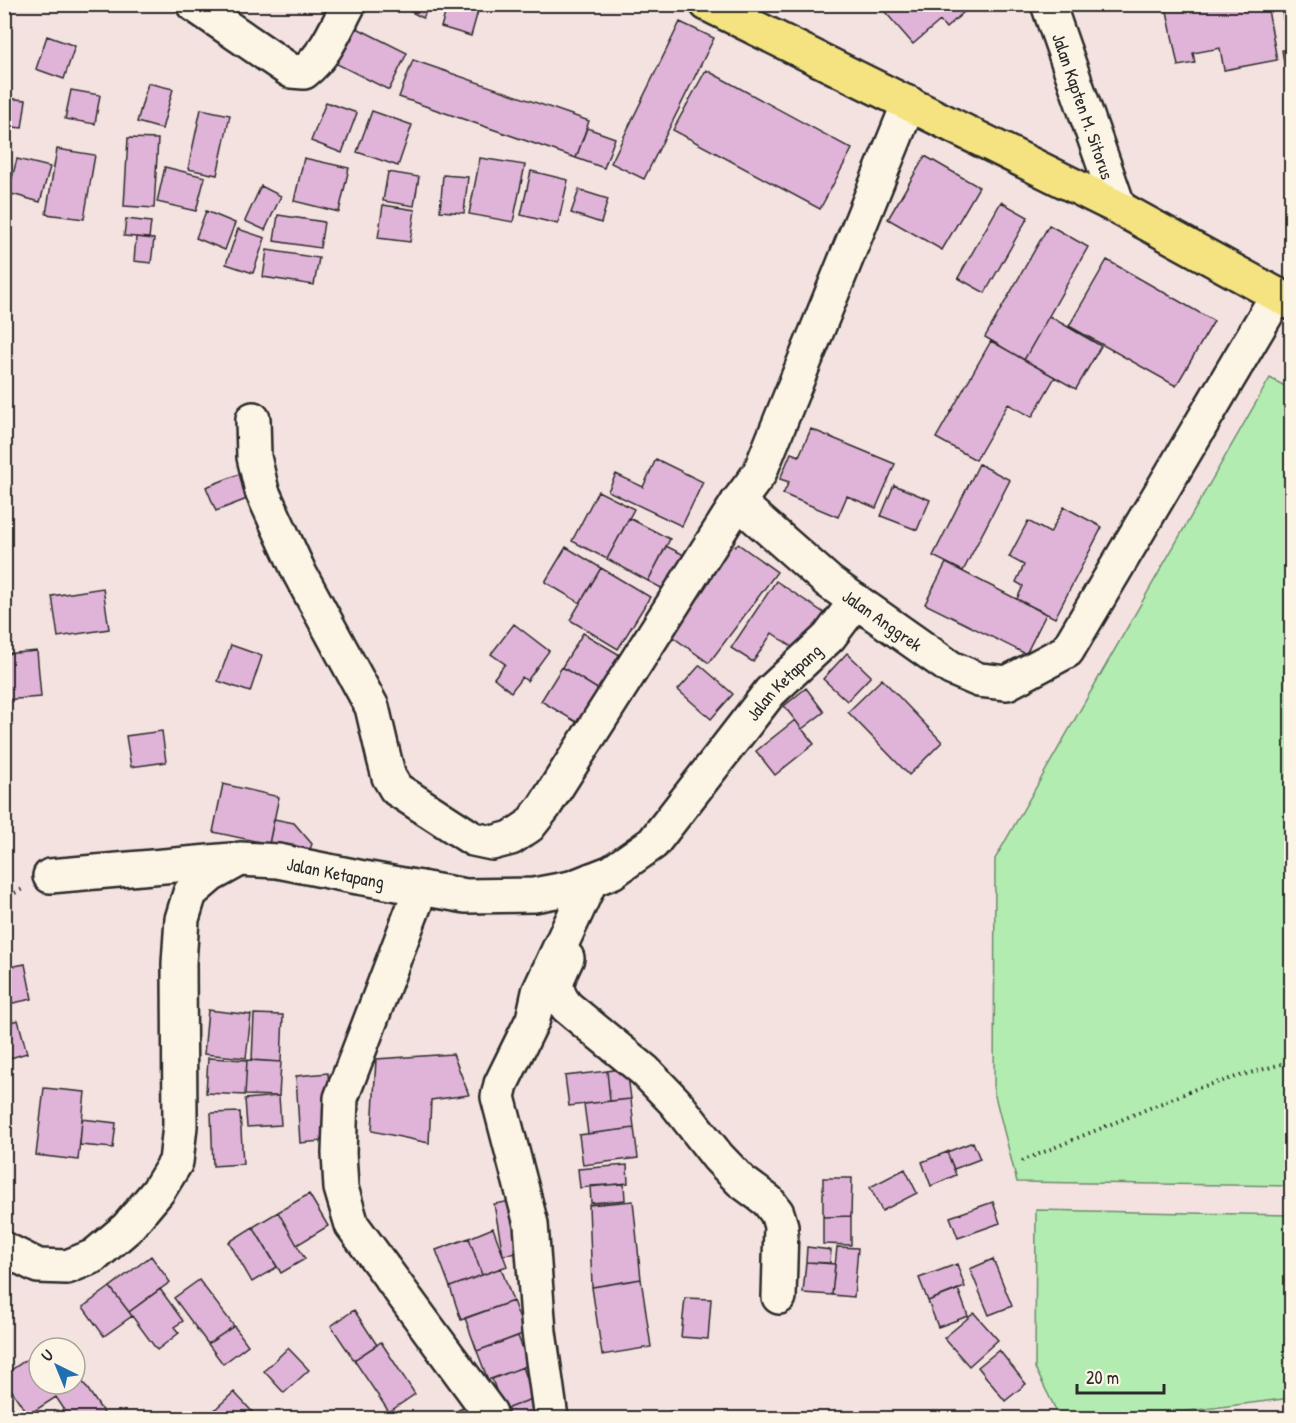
<svg xmlns="http://www.w3.org/2000/svg" width="1296" height="1423" viewBox="0 0 1296 1423" font-family="'Patrick Hand',sans-serif">
	<style>
		.green { fill: #b2ecb0; stroke: #6e8c6e; stroke-width: 1.5 }
		.building { fill: #e0b4d8; stroke: #2b2b2b; stroke-width: 1.5 }
		.lines { fill: none; stroke-linecap: round; stroke-linejoin: round }
		.minor-casing { stroke: #2b2b2b; stroke-width: 38 }
		.major-casing { stroke: #2b2b2b; stroke-width: 38 }
		.path { stroke: #2b2b2b; stroke-width: 4; stroke-dasharray: 1.5 4.5; stroke-linecap: butt }
		.minor { stroke: #fcf5e5; stroke-width: 33 }
		.major { stroke: #f5e382; stroke-width: 33 }
		.labels { text-anchor: middle; dominant-baseline: central; stroke-width: 6; stroke-linejoin: round; paint-order: stroke }
		.street-label { font-size: 18px; fill: #2b2b2b; stroke: #fcf5e5 }
	</style>
	<rect width="100%" height="100%" fill="#f4e2e1"/>
	<filter id="ink" filterUnits="userSpaceOnUse"><feTurbulence type="fractalNoise" baseFrequency=".0167" numOctaves="2"/><feDisplacementMap in="SourceGraphic" scale="12" xChannelSelector="R" yChannelSelector="G"/><feConvolveMatrix kernelMatrix="1 2 1 2 8 2 1 2 1" color-interpolation-filters="sRGB"/></filter>
	<g filter="url(#ink)">
		<!-- green -->
		<path class="green" d="M1270 378 1292 390 1291 1186 1017 1182 994 1092 995 859Z
			M1036 1210 1291 1215V1398L1135 1418H1060L1035 1368Z"/>
		<!-- building -->
		<path class="building" d="M396 4H430L423 18Z
			M448 4H480L471 36 441 27Z
			M973 4 946 28 940 21 913 44 879 5Z
			M1175 4H1267L1277 60 1224 70 1220 48 1193 53 1195 63 1178 66 1166 6Z
			M1281 4H1292V48L1288 49Z
			M680 22 714 38 644 179 611 163Z
			M351 25 407 53 389 90 333 62Z
			M47 36 75 46 64 79 36 69Z
			M1292 48V81H1287L1282 50Z
			M413 60 589 121 576 158 399 97Z
			M706 70 852 149 820 209 673 130Z
			M148 83 173 89 162 129 137 122Z
			M71 90 100 95 95 124 65 119Z
			M4 98 26 100 22 128 4 126Z
			M326 102 357 113 342 153 311 141Z
			M201 109 230 115 217 175 188 169Z
			M372 111 412 125 398 166 357 152Z
			M587 128 615 138 604 168 576 158Z
			M128 138 158 139 154 208 124 206Z
			M57 149 95 155 84 219 46 214Z
			M925 156 979 187 942 250 888 219Z
			M304 158 349 168 339 212 294 201Z
			M480 158 525 165 513 222 469 214Z
			M17 159 50 167 40 202 8 193Z
			M165 167 205 177 196 211 157 202Z
			M531 171 568 180 558 224 521 215Z
			M388 172 419 177 414 206 383 201Z
			M443 175 468 177 464 213 440 211Z
			M261 186 281 196 265 230 245 221Z
			M579 190 608 199 601 223 571 213Z
			M1001 202 1028 217 985 293 958 278Z
			M383 205 415 210 410 242 378 238Z
			M206 211 235 223 225 250 196 238Z
			M278 215 324 222 320 248 274 241Z
			M126 219 151 222 149 238 124 236Z
			M1049 225 1088 247 1024 360 985 337Z
			M238 229 265 238 253 273 226 264Z
			M136 237 154 239 151 263 134 261Z
			M267 250 319 258 314 285 263 277Z
			M1107 260 1214 321 1176 386 1069 326Z
			M1049 316 1101 346 1076 389 1024 360Z
			M991 341 1055 377 1032 417 1008 404 976 460 936 438Z
			M811 429 895 464 876 508 847 496 838 517 783 494 789 482 780 479 791 453 799 456Z
			M656 459 703 482 682 526 608 491 616 474 643 487Z
			M979 464 1010 480 963 571 933 556Z
			M242 473 252 497 216 511 206 487Z
			M894 485 930 500 917 530 881 516Z
			M598 491 634 509 607 559 572 541Z
			M1064 507 1102 527 1055 618 1017 599 1023 586 1016 582 1024 565 1009 557 1028 521 1050 533Z
			M629 518 670 539 648 581 607 559Z
			M730 543 735 547 738 544 777 572 709 663 670 635 712 577 708 574Z
			M666 546 688 557 669 592 648 581Z
			M566 547 601 568 580 603 545 582Z
			M946 563 1046 614 1026 654 925 604Z
			M601 568 650 597 618 649 570 620Z
			M776 581 827 615 801 653 772 633 753 662 731 648Z
			M103 588 109 629 58 637 52 596Z
			M514 624 549 651 527 681 522 677 511 692 494 678 505 664 491 654Z
			M583 633 625 658 604 693 562 667Z
			M231 645 262 656 250 692 218 681Z
			M37 651 41 697 4 700V654Z
			M847 653 871 676 847 701 823 679Z
			M700 665 733 694 711 719 678 690Z
			M562 667 604 693 583 726 541 701Z
			M882 679 942 742 909 775 848 712Z
			M806 688 824 712 802 729 784 706Z
			M795 720 814 744 775 775 756 751Z
			M162 731 166 762 131 767 126 736Z
			M223 784 279 797 269 844 213 832Z
			M274 819 294 823 312 844 309 852 269 844Z
			M25 964 32 999 4 1005V968Z
			M208 1010 251 1015 246 1058 204 1054Z
			M254 1014 283 1015 281 1062 252 1060Z
			M18 1020 27 1053 4 1060V1024Z
			M453 1054 469 1095 431 1100 429 1143 372 1131 376 1059Z
			M208 1058 247 1060 245 1095 206 1093Z
			M247 1060 281 1062 279 1096 245 1095Z
			M627 1068 631 1099 610 1101 607 1071Z
			M607 1071 610 1101 569 1106 565 1076Z
			M328 1073 332 1140 300 1143 296 1076Z
			M44 1088 85 1092 78 1160 36 1155Z
			M279 1096 281 1125 247 1127 245 1099Z
			M631 1099 634 1128 588 1134 584 1104Z
			M240 1112 243 1164 213 1166 211 1113Z
			M82 1119 116 1123 113 1148 80 1145Z
			M634 1128 638 1158 583 1165 579 1135Z
			M973 1142 980 1159 954 1169 947 1152Z
			M947 1152 956 1175 931 1186 922 1162Z
			M627 1165 628 1183 580 1188 578 1169Z
			M905 1169 917 1193 882 1211 870 1187Z
			M823 1178H852L851 1216 823 1217Z
			M624 1184 625 1200 591 1203 590 1186Z
			M309 1194 328 1226 297 1245 278 1212Z
			M517 1200 526 1252 503 1255 494 1204Z
			M633 1201 641 1279 592 1287 589 1205Z
			M993 1202 1000 1223 958 1238 950 1217Z
			M278 1212 305 1259 281 1273 253 1227Z
			M851 1216V1245L823 1244V1217Z
			M253 1227 277 1267 252 1282 229 1242Z
			M493 1228 507 1266 482 1275 469 1238Z
			M469 1238 482 1275 450 1287 436 1250Z
			M807 1247 831 1250 830 1263 806 1262Z
			M837 1247 858 1248 854 1297 832 1295Z
			M151 1256 170 1282 129 1312 110 1287Z
			M993 1259 1012 1306 989 1315 970 1269Z
			M806 1262 835 1264 832 1295 803 1293Z
			M957 1264 965 1287 928 1301 919 1278Z
			M501 1268 513 1301 461 1320 450 1287Z
			M641 1279 651 1347 602 1355 592 1287Z
			M199 1280 234 1326 208 1344 174 1298Z
			M110 1287 132 1316 104 1336 83 1307Z
			M160 1289 183 1321 174 1327 179 1333 157 1350 129 1312Z
			M958 1289 968 1316 938 1327 928 1301Z
			M685 1298 711 1299 708 1339 681 1337Z
			M513 1301 525 1333 477 1351 465 1318Z
			M354 1310 377 1345 354 1360 331 1326Z
			M974 1313 998 1340 969 1366 944 1338Z
			M234 1326 248 1345 223 1364 208 1344Z
			M518 1336 529 1365 488 1380 477 1351Z
			M55 1341 60 1348H44Z
			M381 1342 415 1394 389 1412 354 1360Z
			M288 1348 309 1370 284 1393 264 1371Z
			M999 1350 1026 1384 1005 1401 978 1367Z
			M39 1351V1384H75V1370L107 1418H70L56 1397 28 1415 4 1379V1375Z
			M523 1367 534 1398 503 1410 492 1379Z
			M234 1392 258 1418H216L211 1413Z
			M482 1398 493 1418H443Z
			M534 1398 542 1418H506L503 1410Z
			M672 1411 673 1418H636Z"/>
		<g class="lines">
			<defs>
				<g id="minor">
					<path d="M193 4 291 71 304 72C326 55 336 28 349 4"/>
					<path id="s1" d="M1048 4 1119 208"/>
					<path id="s2" d="M909 103 759 474 738 502 829 582 951 668 979 680 1007 683 1067 651 1277 296"/>
					<path d="M253 419 254 457 262 491 300 574 372 707 384 758 389 777 396 789 473 839 492 843 511 838 529 826 544 807 738 502"/>
					<path d="M50 876 232 860"/>
					<path d="M421 888 341 1098 339 1153 341 1188 352 1225 490 1413"/>
					<path d="M567 958C557 979 551 987 567 1007L645 1071 675 1102 718 1157 741 1181 768 1201 777 1213 781 1226 779 1297"/>
					<path id="s3" d="M4 1249 38 1266 67 1267 94 1256 127 1228 158 1191 176 1162 180 1126 179 963 182 919 190 893 211 875 240 859 278 861 358 877 466 896 534 895 571 888 612 872 653 843 770 692 829 637 856 601"/>
					<path d="M551 1418 539 1332 531 1224 498 1097 501 1084 533 1019 539 992 591 880"/>
				</g>
				<path id="major" d="M707 4 1119 208 1292 303"/>
			</defs>
			<!-- minor casing -->
			<use href="#minor" class="minor-casing"/>
			<!-- major casing -->
			<use href="#major" class="major-casing"/>
			<!-- path -->
			<path class="path" d="M4 898 23 889
				M1022 1161 1198 1088 1292 1061"/>
			<!-- minor -->
			<use href="#minor" class="minor"/>
			<!-- major -->
			<use href="#major" class="major"/>
		</g>
	</g>
	<g class="labels">
		<!-- street labels -->
		<g class="street-label">
			<text stroke="none"><textPath href="#s1" startOffset="108">Jalan Kapten M. Sitorus</textPath></text>
			<text stroke="none"><textPath href="#s2" startOffset="622">Jalan Anggrek</textPath></text>
			<text stroke="none"><textPath href="#s3" startOffset="1190">Jalan Ketapang</textPath></text>
			<text stroke="none"><textPath href="#s3" startOffset="650">Jalan Ketapang</textPath></text>
		</g>
	</g>
	<!-- margin -->
	<rect width="1296" height="1423" fill="none" stroke="#fcf5e5" stroke-width="24"/>
	<rect x="12" y="12" width="1272" height="1399" fill="none" stroke="#2b2b2b" stroke-width="2" filter="url(#ink)"/>
	<!-- north arrow -->
	<g transform="translate(57 1366) rotate(317)"><circle r="28" fill="#fcf5e5" stroke="#a8a49b" stroke-width="1.5"/>
	<path d="M0-4.5L10 22L0 15L-10 22Z" fill="#1f6fb2"/>
	<text y="-9" font-size="16" font-weight="bold" text-anchor="middle" fill="#2b2b2b">U</text>
	</g>
	<!-- scale -->
	<path d="M1077 1384v9h87v-9" fill="none" stroke="#2b2b2b" stroke-width="3"/>
	<text x="1086" y="1384" font-size="18" fill="#2b2b2b" stroke="#fcf5e5" stroke-width="4.5" paint-order="stroke">20 m</text>
</svg>
